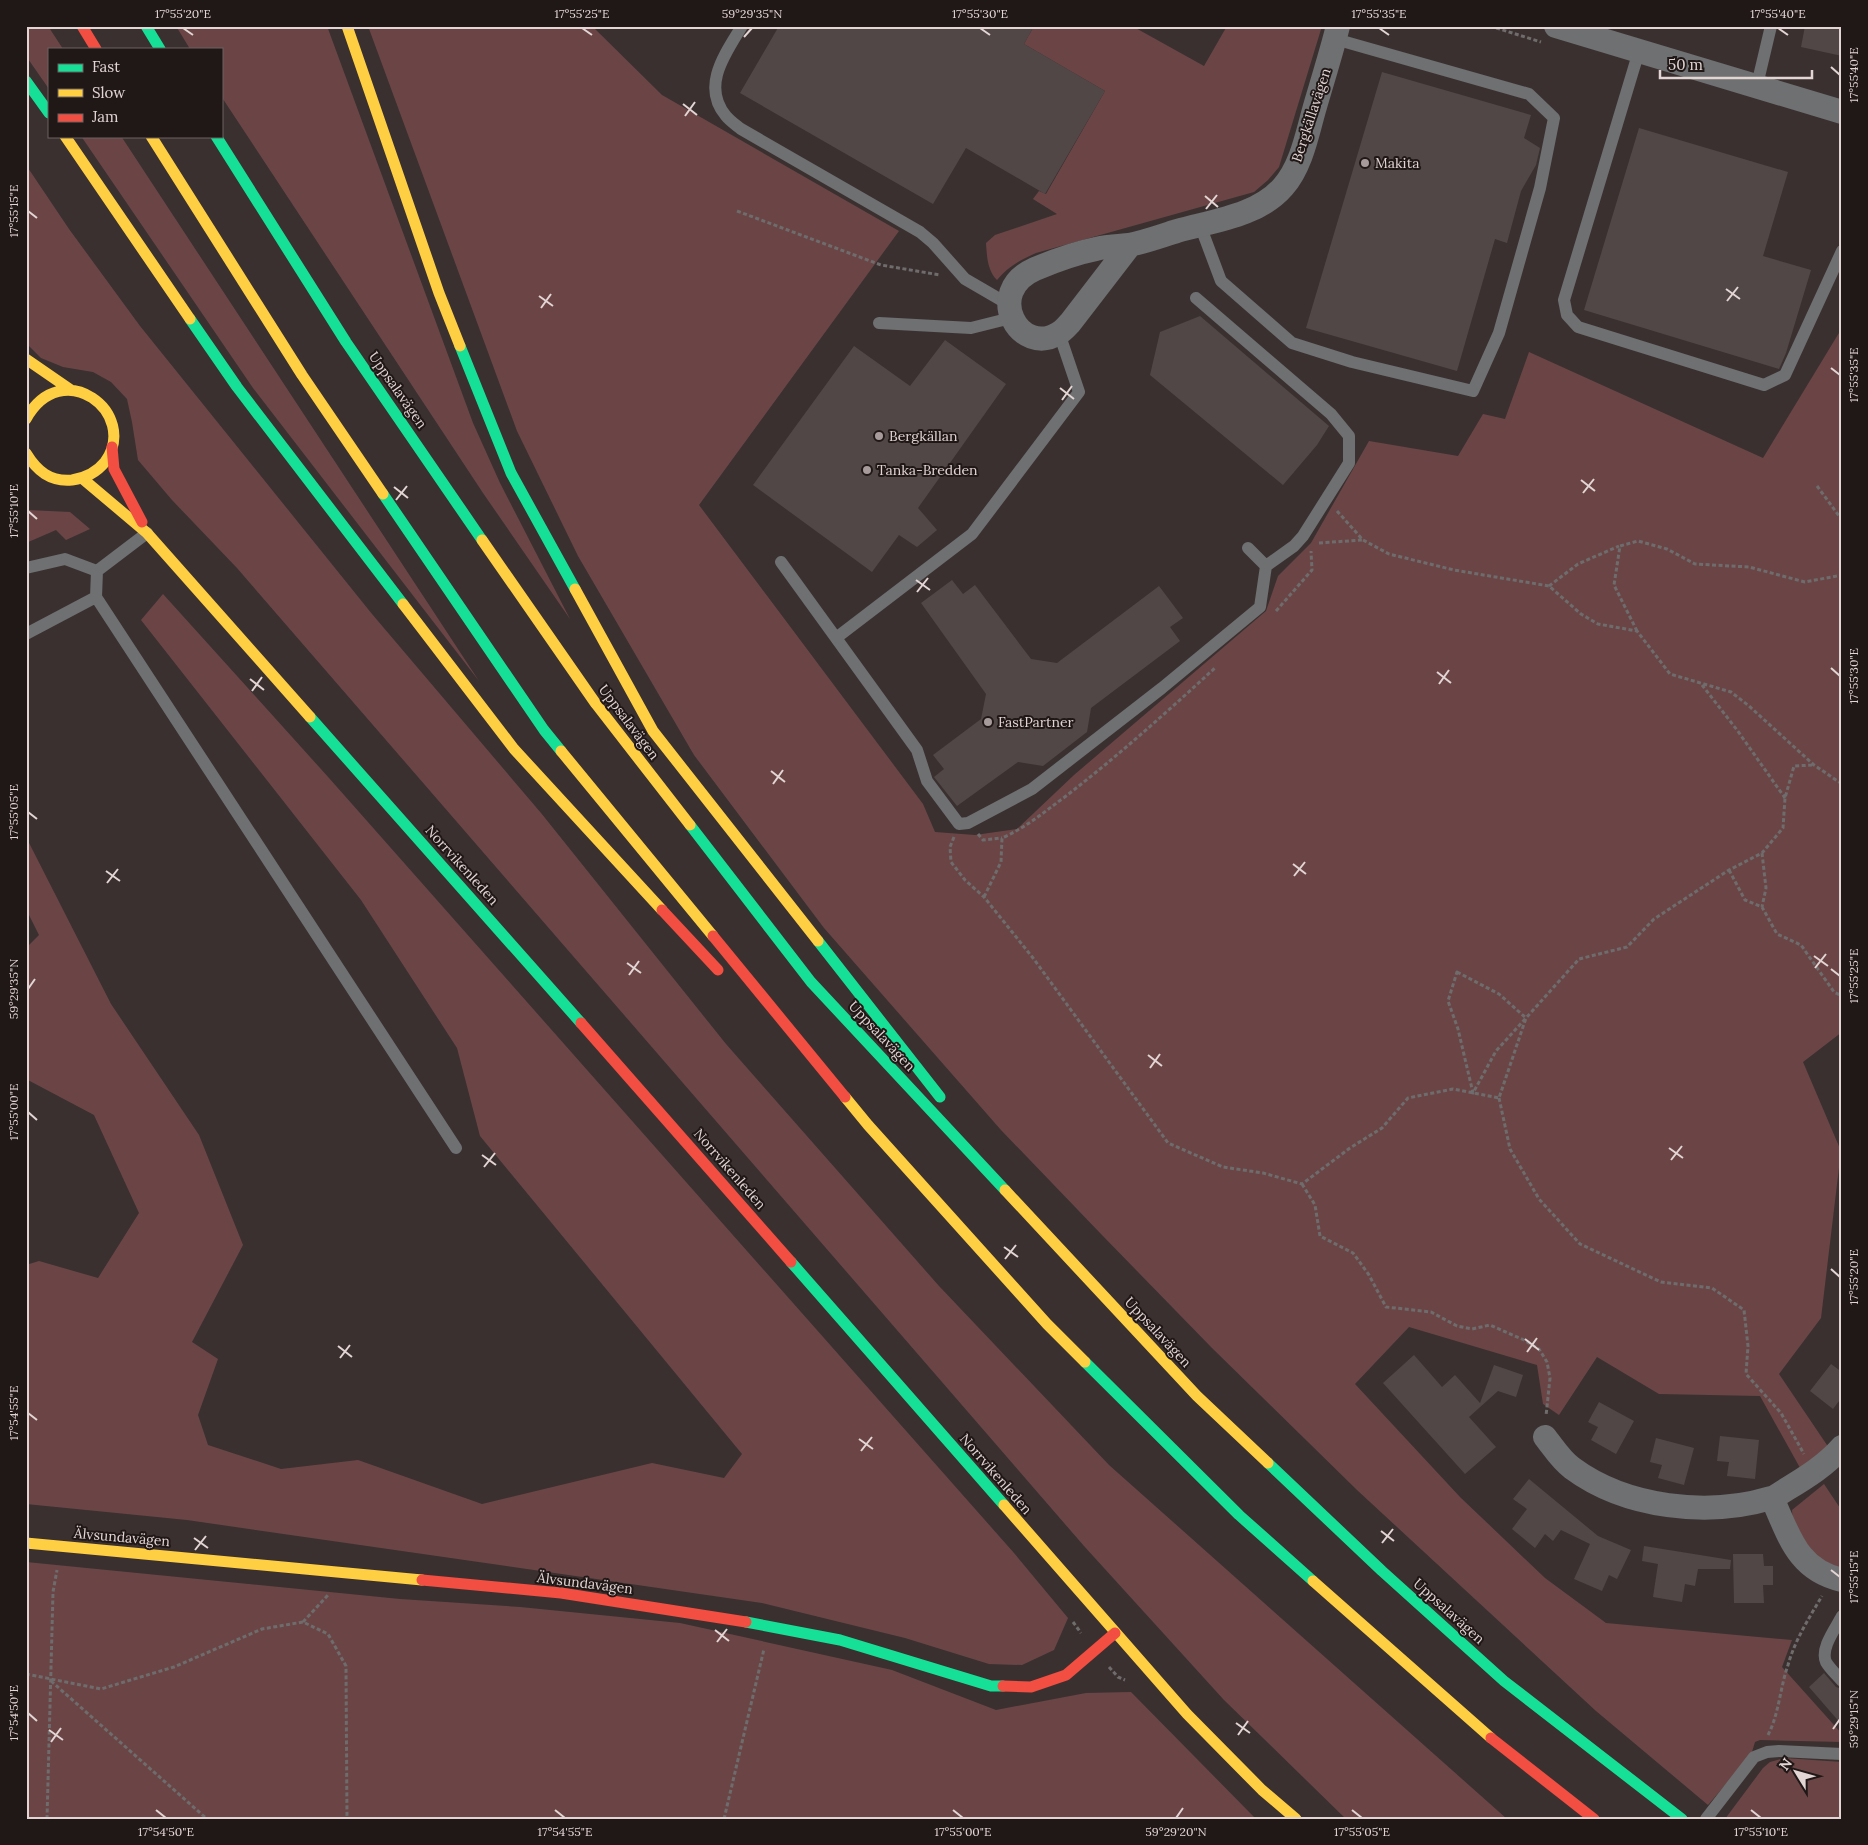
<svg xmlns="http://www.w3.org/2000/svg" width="1868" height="1845" viewBox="0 0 1868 1845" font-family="Lora,serif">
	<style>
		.green { fill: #6b4545 }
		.building { fill: #514747 }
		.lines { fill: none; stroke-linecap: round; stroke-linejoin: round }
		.path { stroke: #6e6c6c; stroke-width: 3; stroke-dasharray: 4 2.5; stroke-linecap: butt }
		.lane { stroke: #6e7071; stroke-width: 12 }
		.street { stroke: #6e7071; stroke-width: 24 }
		.fast { stroke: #16e098; stroke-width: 11 }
		.slow { stroke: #ffcf43; stroke-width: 11 }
		.jam { stroke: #f24e42; stroke-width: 11 }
		.ticks { fill: none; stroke: #e2d5d4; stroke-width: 2 }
		.poi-dot { fill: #a89b9b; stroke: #201717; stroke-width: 2 }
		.labels { text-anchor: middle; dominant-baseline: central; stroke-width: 4; stroke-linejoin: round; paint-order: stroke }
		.street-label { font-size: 14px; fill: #e2d5d4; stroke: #201717 }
		.poi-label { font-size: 14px; fill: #e2d5d4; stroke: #201717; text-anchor: start }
		.neatline { fill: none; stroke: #e2d5d4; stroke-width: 2 }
		.ticks-label { font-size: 12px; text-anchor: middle; fill: #e2d5d4 }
	</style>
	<rect width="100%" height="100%" fill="#3b3030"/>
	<!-- green -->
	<path class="green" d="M26 26H48L63 49H49V89L26 56Z
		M176 26H327L473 423 500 483 570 619 483 493 221 96V49H190Z
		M368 26H592L662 95 899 231 699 505 923 804 935 832 975 835 1017 829 1074 775 1266 611 1278 576 1311 543 1369 441 1458 456 1483 414 1505 419 1529 352 1763 458 1842 328V1032L1803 1062 1841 1151 1821 1318 1779 1374 1831 1451 1804 1475 1760 1396 1659 1394 1597 1357 1559 1415 1543 1404 1537 1365 1409 1327 1355 1384 1460 1497 1545 1578 1606 1623 1792 1640 1782 1667 1842 1734V1742L1760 1740 1755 1742 1751 1755 1708 1805 1596 1711 1357 1490 1212 1348 1101 1234 1001 1130 824 928 694 755 578 556 517 431Z
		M1034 26H1132L1204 66 1227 26H1322L1279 167 1268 180 1254 192 1036 253C1020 260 1008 267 997 280 987 270 987 256 986 243L995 235 1057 214 1033 199 1039 191 1046 194 1105 91 1024 44Z
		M81 136H121L479 681 253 388Z
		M26 165 69 229 140 326 372 614 541 813 726 1044 939 1286 1109 1465 1507 1819H1346L1224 1700 1084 1546 237 568 172 500 138 460 132 422 127 399 111 382 93 372 63 367 41 358 26 343Z
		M28 510 70 512 90 529 66 540 56 530 26 543V511Z
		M163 594 329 778 1014 1553 1068 1618 1054 1650 1022 1665 989 1664 905 1638 762 1603 187 1520 26 1504V1265L39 1261 98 1278 139 1213 94 1115 26 1079V948L39 935 26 909V837L111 1004 199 1135 243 1245 192 1342 218 1359 198 1415 208 1445 281 1469 358 1460 482 1504 652 1463 724 1478 742 1454 480 1136 457 1048 361 900 141 620Z
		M1824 1484 1842 1511V1568L1813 1559 1793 1524 1792 1510Z
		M26 1562 400 1599 520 1607 680 1623 892 1670 996 1710 1086 1693 1131 1692 1256 1819H26Z
		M1784 1758 1842 1762V1819H1725L1763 1768 1770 1762Z"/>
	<!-- building -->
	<path class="building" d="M779 26H1034L1024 44 1105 91 1045 194 966 148 933 204 740 93Z
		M1805 26H1842V56L1801 47Z
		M1382 72 1531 115 1524 138 1540 148 1536 165 1521 191 1507 243 1495 239 1457 371 1306 328Z
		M1639 128 1788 172 1763 256 1811 270 1786 353 1779 369 1584 310Z
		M1200 316 1329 426 1317 445 1283 485 1150 375 1160 332Z
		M945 340 1006 384 918 508 937 530 917 547 899 535 872 572 753 485 854 346 910 386Z
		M952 580 963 594 975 585 1031 659 1057 663 1159 586 1183 618 1170 627 1180 641 1091 708 1087 732 1043 766 1018 762 957 806 934 777 944 769 933 755 981 719 986 694 921 603Z
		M1414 1355 1442 1387 1455 1375 1480 1403 1494 1365 1523 1375 1516 1397 1498 1391 1469 1417 1496 1447 1465 1474 1383 1383Z
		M1831 1364 1842 1372V1397L1833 1409 1810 1391Z
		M1599 1402 1634 1421 1616 1454 1591 1440 1598 1427 1588 1422Z
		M1720 1436 1759 1440 1755 1479 1727 1476 1729 1462 1717 1461Z
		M1656 1438 1694 1448 1684 1485 1658 1478 1662 1465 1650 1462Z
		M1529 1479 1598 1536 1631 1550 1617 1579 1609 1575 1602 1591 1574 1579 1590 1544 1561 1530 1553 1541 1545 1534 1535 1548 1512 1529 1527 1509 1513 1499Z
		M1644 1546 1731 1560 1730 1569H1698L1695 1586 1685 1584 1682 1602 1653 1597 1658 1564 1642 1561Z
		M1733 1554H1763L1764 1566H1773V1585H1763L1764 1603H1734Z
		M1824 1673 1836 1687 1842 1689V1725L1809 1687Z"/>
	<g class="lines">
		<!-- path -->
		<path class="path" d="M1490 26 1541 42
			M737 211 881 265 940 275
			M1817 486 1842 520
			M1337 511 1363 540 1389 554 1454 570 1549 586 1581 614 1598 624 1637 631 1670 674 1731 692 1749 706 1814 765 1842 784
			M1319 543 1362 540
			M1549 586 1578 564 1619 546
			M1276 611 1312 570 1311 551
			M1637 631 1614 585 1620 546 1638 541 1667 549 1695 564 1749 567 1805 582 1842 575
			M1702 685 1737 730 1785 798
			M978 834 983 840 1002 838
			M954 837 950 847 951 862 965 880 984 897 1033 958 1168 1143 1223 1167 1263 1173 1302 1184 1350 1148 1382 1128 1408 1098 1453 1089 1499 1098 1526 1018 1579 959 1627 947 1654 919 1729 870 1762 853 1783 828 1785 798 1794 766 1814 765
			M1762 853 1766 888 1762 907
			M1729 870 1745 900 1762 907 1777 934 1801 945 1834 992 1842 996
			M984 897 1001 862 1002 838C1027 827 1044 812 1066 796 1118 756 1168 711 1216 667
			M1457 972 1499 994 1526 1018 1496 1051 1473 1093 1458 1029 1448 1001Z
			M1499 1098 1510 1149 1539 1199 1580 1244 1661 1282 1712 1288 1744 1310 1748 1346 1746 1374 1781 1413 1804 1454
			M1302 1184 1315 1205 1320 1236 1353 1253 1369 1275 1386 1307 1431 1312 1457 1326 1472 1329 1490 1325 1524 1340 1539 1349 1547 1362 1550 1378 1546 1416
			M303 1622 328 1595
			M1073 1622 1081 1633
			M1109 1667 1118 1677 1125 1680
			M26 1674 101 1689 174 1667 262 1629 303 1622 328 1634 346 1666 347 1819
			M51 1681 207 1819
			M1768 1735C1779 1714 1780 1688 1788 1665 1795 1640 1809 1618 1822 1596
			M47 1819 53 1592 57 1570
			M724 1819 764 1649"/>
		<!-- lane -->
		<path class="lane" d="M742 26C725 54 701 86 726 116 730 121 736 125 741 129L920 232 933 243 965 279 1008 304
			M1639 51 1564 300 1567 315 1578 327 1764 385 1785 375 1842 251
			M1757 85 1771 26
			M1200 225 1221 281 1292 343 1352 362 1473 391 1499 333 1540 188 1554 118 1529 94 1335 39
			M1196 298 1331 414 1349 436V463L1303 536 1294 546 1266 566 1248 548
			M879 323 971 328 1011 318
			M781 562 917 750 927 781 959 824 968 823 1032 789 1162 688 1260 607 1266 566
			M26 568 65 559 97 571
			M97 571 147 533
			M96 597 456 1148
			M26 634 96 597 97 571
			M836 638 972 534 1079 392 1059 333
			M1842 1616C1836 1628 1820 1648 1826 1662 1830 1669 1837 1675 1842 1681
			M1706 1819 1754 1757 1767 1752 1779 1751 1842 1754"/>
		<!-- street -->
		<path class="street" d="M1556 26 1842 112
			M1130 245 1070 323C1067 326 1063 331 1059 333 1020 358 983 292 1035 269 1054 261 1076 253 1096 249 1107 246 1118 246 1129 245 1145 242 1161 236 1177 231 1212 221 1258 216 1283 187 1301 167 1307 135 1314 110 1322 82 1331 54 1338 26
			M1545 1437C1553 1447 1561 1460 1572 1468 1626 1508 1708 1517 1771 1498 1776 1497 1782 1492 1787 1489 1807 1477 1826 1465 1842 1447
			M1772 1498C1789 1535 1797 1570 1842 1580"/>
		<!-- fast -->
		<path class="fast" d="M146 26 160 49
			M26 81 49 113
			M216 136 346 342 482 540
			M190 319 237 387 403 604
			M460 346 511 473 575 589
			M383 494 544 730 561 751
			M310 717 581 1023
			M690 825 811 982 1005 1190
			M818 941 940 1097
			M791 1262 1004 1505
			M1085 1362 1239 1515 1313 1581
			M1268 1463 1382 1571 1504 1681 1682 1819
			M746 1622 840 1640 991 1686H1003"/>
		<!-- slow -->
		<path class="slow" d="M347 26 439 293 460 346
			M65 136 190 319
			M151 136 302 375 383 494
			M26 359 71 390
			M26 419C62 354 140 413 105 462 97 472 85 478 72 480 50 482 37 471 26 453
			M83 479 147 533 310 717
			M482 540 596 704 690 825
			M575 589 653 731 818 941
			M403 604 514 749 662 910
			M561 751 713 936
			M845 1097 868 1125 1047 1324 1085 1362
			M1005 1190 1197 1396 1268 1463
			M1004 1505 1187 1714 1262 1790 1296 1819
			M26 1543 422 1580
			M1313 1581 1491 1738"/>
		<!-- jam -->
		<path class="jam" d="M82 26 96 49
			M112 447 114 469 142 522
			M662 910 718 970
			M713 936 845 1097
			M581 1023 791 1262
			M422 1580 561 1593 746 1622
			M1003 1686 1031 1687 1066 1675 1115 1633
			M1491 1738 1594 1819"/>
	</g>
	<!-- ticks -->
	<path class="ticks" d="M183 28 193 35M582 28 592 35M980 28 990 35M1379 28 1389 35M1778 28 1788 35M744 37 752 28M1831 67 1840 75M683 104 697 115M685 116 695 102M1205 196 1218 207M1206 209 1217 195M28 211 37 218M1726 289 1740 299M539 296 553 306M1727 301 1738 287M541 308 551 294M1831 368 1840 375M1060 388 1074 399M1062 400 1072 386M1581 480 1595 491M394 487 408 498M1583 493 1594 479M396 500 407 486M28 511 37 519M916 580 930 590M917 592 928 578M1831 668 1840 676M1437 672 1451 683M250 679 264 690M1439 684 1449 670M252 691 262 677M771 771 785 782M773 784 783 770M28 812 37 819M1293 864 1306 874M106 871 120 881M1294 876 1305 862M107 883 118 869M1814 956 1828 966M627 963 641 973M1815 968 1826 954M1831 969 1840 976M629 975 639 961M28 989 35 979M1148 1055 1162 1066M1150 1068 1160 1054M28 1112 37 1120M1669 1148 1683 1158M482 1155 496 1165M1671 1160 1682 1146M484 1167 495 1153M1004 1247 1018 1257M1005 1259 1016 1245M1831 1269 1840 1277M1525 1339 1539 1350M338 1346 352 1357M1527 1352 1537 1338M340 1358 350 1345M28 1413 37 1420M859 1439 873 1449M861 1451 872 1437M1381 1531 1394 1541M194 1538 208 1548M1382 1543 1393 1529M195 1550 206 1536M1831 1570 1840 1577M715 1630 729 1641M717 1642 727 1629M28 1713 37 1721M1236 1723 1250 1733M1833 1729 1840 1719M49 1730 63 1740M1238 1735 1248 1721M51 1742 61 1728M156 1810 166 1818M555 1810 565 1818M953 1810 963 1818M1352 1810 1362 1818M1751 1810 1761 1818M1176 1818 1183 1808"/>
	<!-- markers -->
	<g class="poi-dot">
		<circle cx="1365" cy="163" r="5"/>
		<circle cx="879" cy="436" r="5"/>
		<circle cx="867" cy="470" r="5"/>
		<circle cx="988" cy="722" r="5"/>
	</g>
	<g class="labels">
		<!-- street labels -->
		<g class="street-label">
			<text transform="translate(1311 115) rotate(-72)">Bergkällavägen</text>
			<text transform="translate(398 390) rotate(55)">Uppsalavägen</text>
			<text transform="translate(629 722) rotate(53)">Uppsalavägen</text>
			<text transform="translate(462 865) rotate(48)">Norrvikenleden</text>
			<text transform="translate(882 1036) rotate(47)">Uppsalavägen</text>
			<text transform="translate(730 1169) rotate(49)">Norrvikenleden</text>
			<text transform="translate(1158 1332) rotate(47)">Uppsalavägen</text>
			<text transform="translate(996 1474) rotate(49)">Norrvikenleden</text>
			<text transform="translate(122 1537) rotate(5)">Älvsundavägen</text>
			<text transform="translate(585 1583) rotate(7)">Älvsundavägen</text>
			<text transform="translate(1449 1611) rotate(42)">Uppsalavägen</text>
		</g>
		<!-- poi labels -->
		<g class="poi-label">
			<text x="1375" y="163">Makita</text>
			<text x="889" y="436">Bergkällan</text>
			<text x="877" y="470">Tanka-Bredden</text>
			<text x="998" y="722">FastPartner</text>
		</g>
	</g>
	<!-- border -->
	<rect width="1868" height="1845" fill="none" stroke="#201717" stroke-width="55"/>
	<!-- legend -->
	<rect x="48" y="48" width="175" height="90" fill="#201717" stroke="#6e6363"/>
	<rect x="58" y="64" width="25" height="8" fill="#16e098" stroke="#6e6363"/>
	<text x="92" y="72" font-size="15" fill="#e2d5d4">Fast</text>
	<rect x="58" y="89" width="25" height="8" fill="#ffcf43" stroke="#6e6363"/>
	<text x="92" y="98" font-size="15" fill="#e2d5d4">Slow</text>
	<rect x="58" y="114" width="25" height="8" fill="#f24e42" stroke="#6e6363"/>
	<text x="92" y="122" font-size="15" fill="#e2d5d4">Jam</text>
	<!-- north arrow -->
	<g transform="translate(1796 1772) rotate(307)" stroke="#201717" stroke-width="4" paint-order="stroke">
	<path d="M0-4L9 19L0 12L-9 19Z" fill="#e2d5d4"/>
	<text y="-8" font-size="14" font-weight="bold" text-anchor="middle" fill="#e2d5d4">N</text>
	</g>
	<!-- scale -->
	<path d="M1660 70v8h152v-8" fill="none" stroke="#e2d5d4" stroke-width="2.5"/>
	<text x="1668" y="70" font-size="15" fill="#e2d5d4" stroke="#201717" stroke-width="4" paint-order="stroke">50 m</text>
	<rect x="28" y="28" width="1812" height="1790" class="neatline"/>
	<g class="ticks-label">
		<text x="183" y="18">17°55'20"E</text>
		<text x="582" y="18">17°55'25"E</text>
		<text x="752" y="18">59°29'35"N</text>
		<text x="980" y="18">17°55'30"E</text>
		<text x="1379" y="18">17°55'35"E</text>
		<text x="1778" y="18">17°55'40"E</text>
		<text transform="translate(1854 75) rotate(-90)" y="4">17°55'40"E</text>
		<text transform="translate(14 211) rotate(-90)" y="4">17°55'15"E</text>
		<text transform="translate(1854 375) rotate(-90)" y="4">17°55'35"E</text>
		<text transform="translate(14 511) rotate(-90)" y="4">17°55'10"E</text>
		<text transform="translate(1854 676) rotate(-90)" y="4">17°55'30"E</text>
		<text transform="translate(14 812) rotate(-90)" y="4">17°55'05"E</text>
		<text transform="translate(1854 976) rotate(-90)" y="4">17°55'25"E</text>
		<text transform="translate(14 989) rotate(-90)" y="4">59°29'35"N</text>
		<text transform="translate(14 1112) rotate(-90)" y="4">17°55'00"E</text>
		<text transform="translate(1854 1277) rotate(-90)" y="4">17°55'20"E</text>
		<text transform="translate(14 1413) rotate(-90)" y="4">17°54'55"E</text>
		<text transform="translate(1854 1577) rotate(-90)" y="4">17°55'15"E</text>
		<text transform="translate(14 1713) rotate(-90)" y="4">17°54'50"E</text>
		<text transform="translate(1854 1719) rotate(-90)" y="4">59°29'15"N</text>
		<text x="166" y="1836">17°54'50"E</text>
		<text x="565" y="1836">17°54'55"E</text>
		<text x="963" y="1836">17°55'00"E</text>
		<text x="1176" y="1836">59°29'20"N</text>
		<text x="1362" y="1836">17°55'05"E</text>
		<text x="1761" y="1836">17°55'10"E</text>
	</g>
</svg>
